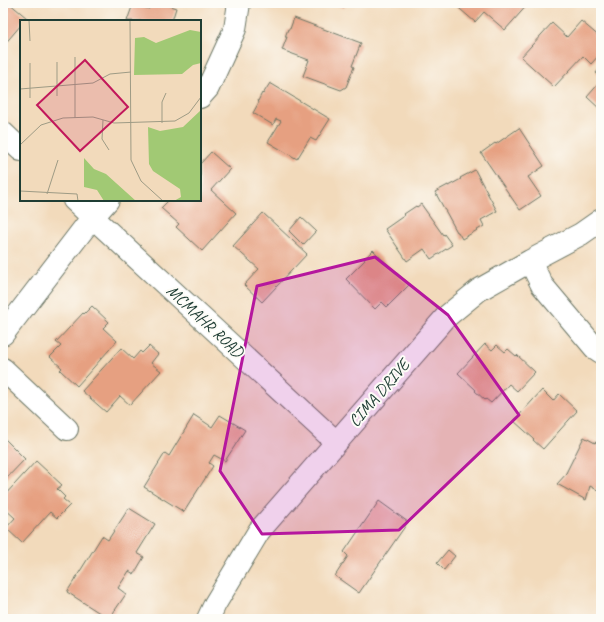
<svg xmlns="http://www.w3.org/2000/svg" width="604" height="622" viewBox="0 0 604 622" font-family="Caveat,sans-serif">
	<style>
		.building { fill: #e6a081 }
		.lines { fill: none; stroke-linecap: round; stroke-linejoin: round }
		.street-casing { stroke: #697463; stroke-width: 24 }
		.street { stroke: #fff; stroke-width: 22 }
		.marked { fill: #b5179e; fill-opacity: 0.2; stroke: #b5179e; stroke-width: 3; stroke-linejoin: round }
		.labels { text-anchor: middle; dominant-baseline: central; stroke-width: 4; stroke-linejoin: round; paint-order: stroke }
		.street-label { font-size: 17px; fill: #1f3d34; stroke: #fdfcf7 }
		.inset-road { fill: none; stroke: #9e9b85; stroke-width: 1 }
		.view { fill: #c2185b; fill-opacity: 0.15; stroke: #c2185b; stroke-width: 2 }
		.inset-edge { fill: none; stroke: #1f3d34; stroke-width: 2 }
	</style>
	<rect width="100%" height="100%" fill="#fdfcf7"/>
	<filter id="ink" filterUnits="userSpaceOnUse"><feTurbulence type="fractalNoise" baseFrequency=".025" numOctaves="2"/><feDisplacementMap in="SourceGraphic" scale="8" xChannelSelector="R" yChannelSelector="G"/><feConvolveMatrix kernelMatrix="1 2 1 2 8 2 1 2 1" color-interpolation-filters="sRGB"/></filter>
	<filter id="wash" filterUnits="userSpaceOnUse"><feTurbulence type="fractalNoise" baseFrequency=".012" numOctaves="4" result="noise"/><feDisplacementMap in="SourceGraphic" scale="16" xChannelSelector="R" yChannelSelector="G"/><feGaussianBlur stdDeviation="0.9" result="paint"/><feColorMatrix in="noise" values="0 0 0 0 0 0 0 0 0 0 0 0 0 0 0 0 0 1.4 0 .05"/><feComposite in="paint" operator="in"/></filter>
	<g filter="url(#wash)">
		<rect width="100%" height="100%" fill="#f2dabb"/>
		<g id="blocks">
			<!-- building -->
			<path class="building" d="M3 3H9L27 18 24 21H21V25L3 46Z
				M151 3H160L176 8 172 21H127L133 4 149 9Z
				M331 3H346L344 8Z
				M453 3H529L505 30 484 12 475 22Z
				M294 18 361 43 352 66 354 67 346 87 341 90 303 76 309 60 282 50 287 37H285L288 29H290Z
				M581 21 601 38V53L591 64 583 56 554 87 521 57 552 23 567 37Z
				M601 67V77L596 73Z
				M601 81V110L587 97Z
				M270 83 330 119 316 141 310 138 297 159 268 142 281 121 276 119 273 125 253 113 259 102 258 101 262 93 263 94Z
				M519 128 544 166 528 177 541 196 520 210 481 153 495 143 496 144Z
				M211 152 230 169 211 190 236 213 202 251 176 227 179 224 161 208 169 200H200V164Z
				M475 170 497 211 481 220 484 226 462 239 458 232H457L435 192 448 185V186L461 179 460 178Z
				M421 204 443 235 444 234 452 245 431 259 424 249 407 261 385 229 405 215 404 214 416 206 417 207Z
				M263 213 307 254 262 302 244 285 259 269 233 246Z
				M301 217 316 231 303 245 289 231Z
				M373 250 409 285 387 307 382 302 375 309 346 279 365 260 364 259Z
				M92 306 109 322 103 328 117 341 77 386 60 370 62 368 50 357 61 346 56 342 83 313 84 314Z
				M485 344 492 350 497 345 505 352 508 349 516 356 517 355 535 372 517 391 509 384 491 403 486 399 485 400 475 391 476 390 458 373Z
				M149 346 158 354 151 363 161 371 130 405 120 396 106 412 82 391 121 348 133 359 140 351 142 353Z
				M542 390 553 401 559 394 577 411 543 449 533 440 534 439 514 421Z
				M194 415 212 427 220 415 245 430 225 461 214 455 209 463 213 466 184 512 144 487 165 453 169 456Z
				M3 437 25 459 3 482Z
				M584 437 595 443V442L601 445V492L590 486 586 500 557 484 567 473H566Z
				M36 461 62 485 57 489 65 497 63 499 70 505 57 518 50 512 22 543 6 528 15 518 3 507V497Z
				M379 501 408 522 359 593 335 576 348 556 344 552Z
				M129 508 155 524 137 553 144 557 134 574 129 571 118 588 126 594 109 619 67 592 102 536 108 540Z
				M448 550 455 556 444 570 437 563Z"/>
		</g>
	</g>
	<g filter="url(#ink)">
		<use href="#blocks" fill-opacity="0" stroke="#697463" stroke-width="1"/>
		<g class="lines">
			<defs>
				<path id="street" d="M200 97 208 88 235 29 239 3
					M3 133 21 150
					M74 200 336 442
					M530 261 542 285 595 348 601 352
					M3 334 92 218 108 200
					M3 369 67 429
					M208 619 215 604 259 531 446 317 479 290 530 261 581 234 601 220"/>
			</defs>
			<!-- street casing -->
			<use href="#street" class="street-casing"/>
			<!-- street -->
			<use href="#street" class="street"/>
		</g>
	</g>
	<!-- marked area -->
	<path class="marked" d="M375 257 448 315 519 415 399 530 262 534 220 471 257 286Z"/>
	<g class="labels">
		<!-- street labels -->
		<g class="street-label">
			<text transform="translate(205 321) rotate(43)">MCMAHR ROAD</text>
			<text transform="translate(379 393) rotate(-49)">CIMA DRIVE</text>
		</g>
	</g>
	<!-- overview -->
	<g transform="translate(20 20)">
		<rect width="181" height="181" fill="#f2dabb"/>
		<path d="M170 10 181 12V43L173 45 162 54 114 55 115 18 124 17 136 23ZM181 90V181H154L161 177 160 169 133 151 129 144 128 107 140 111 163 107ZM64 138 74 149 86 154 116 181H84L77 170 64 167Z" fill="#a1c974"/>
		<path class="inset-road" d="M9 0 10 21M100 0H133M110 0 111 140 121 161 143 181M55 37V98M37 42V76M10 43V78M0 69 73 63 90 54 111 52M83 100 82 119 89 130M142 103V82L146 73M0 125 21 105 43 98 73 97 94 103 155 101 169 93 181 77M0 171 57 174 58 181M27 174 38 140"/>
		<path class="view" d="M65 40 108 87 60 131 17 85Z"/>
		<rect width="181" height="181" class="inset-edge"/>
	</g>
	<!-- margin -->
	<rect width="604" height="622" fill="none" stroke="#fdfcf7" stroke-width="16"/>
</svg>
